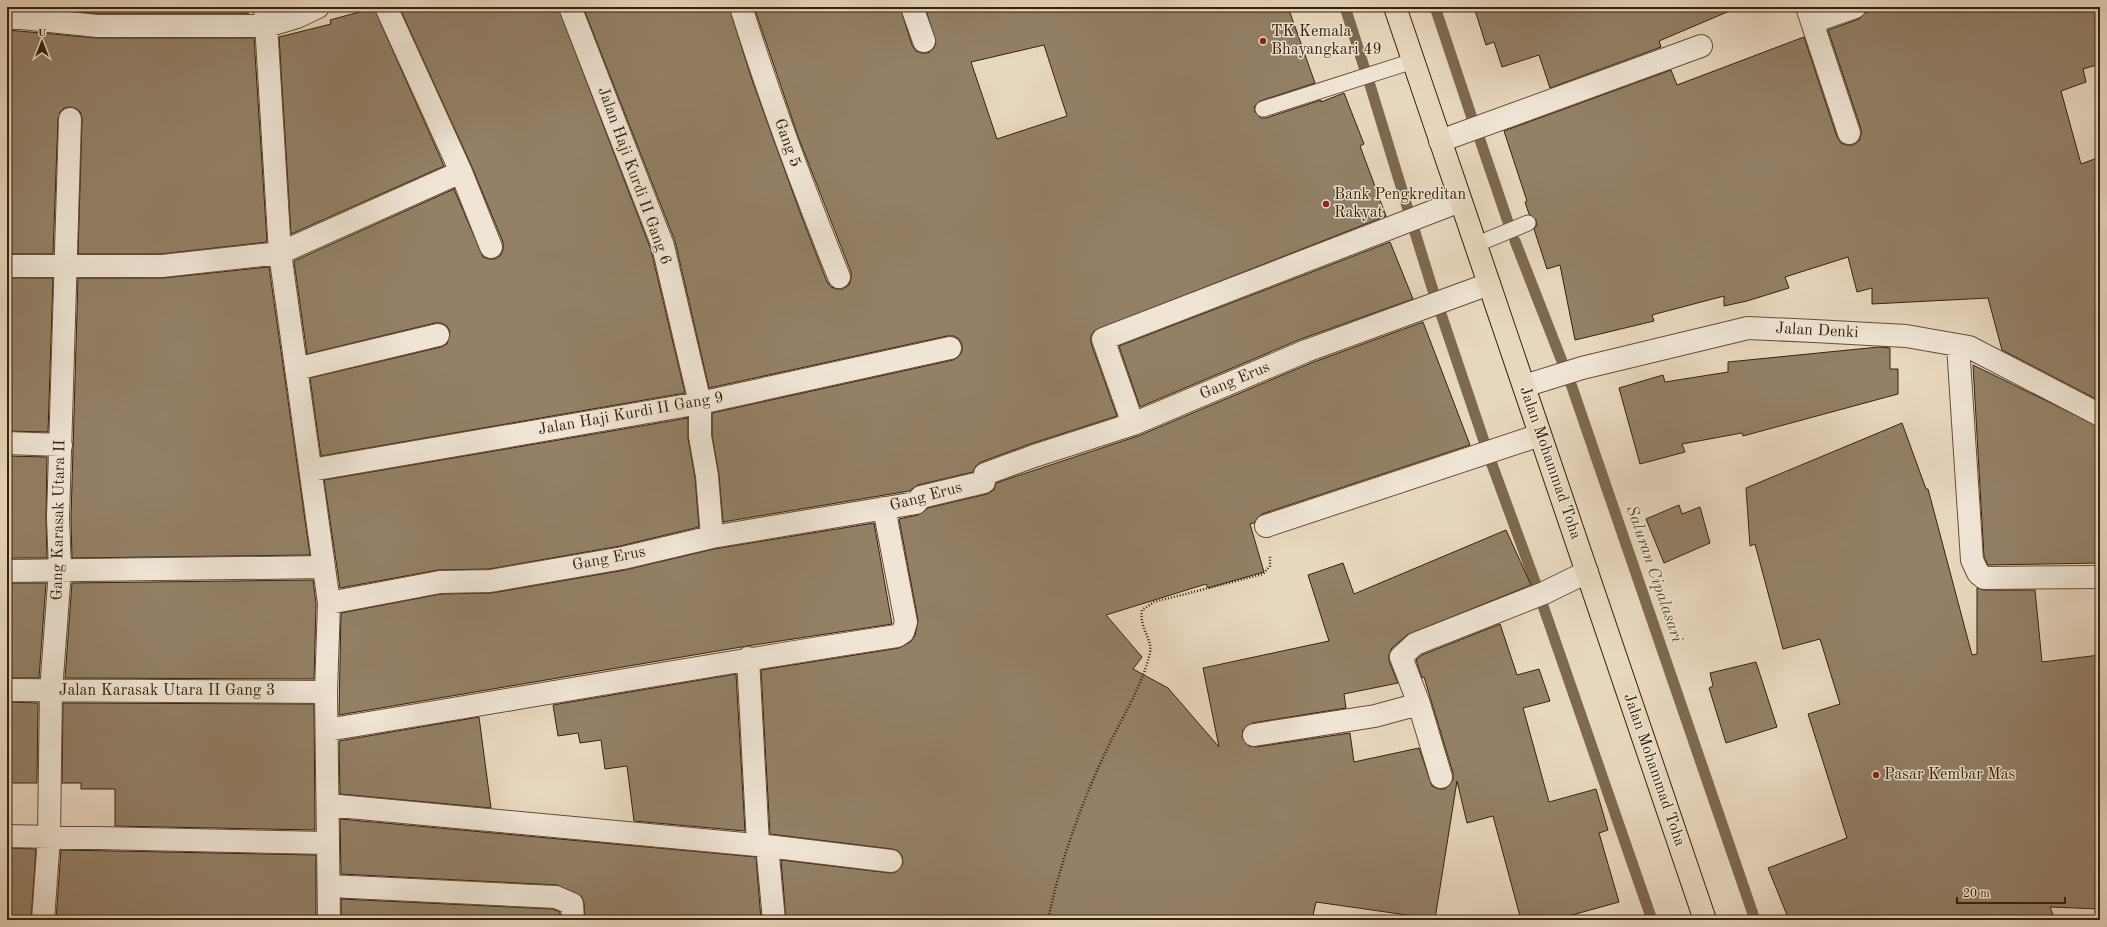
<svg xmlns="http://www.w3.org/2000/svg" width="2107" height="927" viewBox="0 0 2107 927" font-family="'Old Standard TT',serif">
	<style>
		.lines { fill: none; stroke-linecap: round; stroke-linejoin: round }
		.stream { stroke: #7d6950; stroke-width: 11 }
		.building { fill: #938067; stroke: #372207; fill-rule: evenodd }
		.service-casing { stroke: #634f35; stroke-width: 17 }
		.minor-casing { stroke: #634f35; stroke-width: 24 }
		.primary-casing { stroke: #372207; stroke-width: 24 }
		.path { stroke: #372207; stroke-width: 2.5; stroke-dasharray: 1 2; stroke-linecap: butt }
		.service { stroke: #f0e5d5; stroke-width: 15 }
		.minor { stroke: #f0e5d5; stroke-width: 22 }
		.primary { stroke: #e8d7bf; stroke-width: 22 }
		.poi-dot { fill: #8f2418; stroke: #f0e5d5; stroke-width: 1.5 }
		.labels { text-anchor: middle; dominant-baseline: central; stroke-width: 3; stroke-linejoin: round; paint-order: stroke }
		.poi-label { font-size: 16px; fill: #372207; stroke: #f0e5d5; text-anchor: start }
		.street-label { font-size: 16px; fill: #372207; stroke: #f0e5d5 }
		.water-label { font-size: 17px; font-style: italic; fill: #604c31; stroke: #f0e5d5 }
	</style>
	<rect width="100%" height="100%" fill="#e8d7bf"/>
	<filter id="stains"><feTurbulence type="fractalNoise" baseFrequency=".005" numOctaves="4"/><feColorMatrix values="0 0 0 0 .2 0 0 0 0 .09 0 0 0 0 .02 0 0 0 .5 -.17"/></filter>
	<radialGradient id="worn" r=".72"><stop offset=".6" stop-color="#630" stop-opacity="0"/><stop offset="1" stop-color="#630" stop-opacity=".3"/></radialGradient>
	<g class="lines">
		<!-- stream -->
		<path class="stream" d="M1345 7 1365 70
			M1435 7 1474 124
			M1370 85 1410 216
			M1478 134 1509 225
			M1413 226 1435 297
			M1515 241 1572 387 1755 920
			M1439 308 1486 447
			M1490 459 1538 590
			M1541 600 1652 920"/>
	</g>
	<!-- building -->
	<path class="building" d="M37 7H248V14H98Z
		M411 7H558L651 250 685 393 321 456 310 378 441 347 447 344 450 332 447 326 441 323H435L307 354 294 261 454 189 483 257 489 259H495L501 255 503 249V242L472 167 401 11Z
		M583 7H729L752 80 801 215 827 282 831 287 837 289H843L849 285 851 279V272L799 139 754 7H900L912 45 916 51 922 53H928L933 49 936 43 925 7H1288L1315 83 1260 101 1254 107 1255 112 1261 118H1266L1321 100V102L1344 93 1364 144 1360 146 1386 216 1094 331 1091 336V343L1117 416 1030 444 981 462 976 466 973 472 918 485 909 491 723 522 719 475 712 435V413L953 360 958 357 962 352V345L959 339 954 336H947L709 388 675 241ZM1044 45 1067 116 997 139 971 62Z
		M1474 7H1739L1659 41 1661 47 1550 88 1539 55 1502 67 1494 42 1486 45Z
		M1882 7H2095L2100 20V64L2083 69 2086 82 2061 91 2081 164 2100 157V401L2002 350 1988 298 1872 304V288L1857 292 1848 257 1785 277 1789 288 1747 301 1724 306V296L1652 315 1654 321 1575 340 1560 265 1547 269 1534 229 1537 225 1536 220 1529 214 1525 202 1527 201 1504 131 1671 70 1677 85 1804 37 1837 137 1841 143 1846 145H1853L1859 141 1861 135V129L1828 30 1859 19 1865 13Z
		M374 8 444 166 291 234 279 37 331 24 330 20Z
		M7 30 97 38H254L267 242 161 254H78L82 119 81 113 77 109 70 107 64 108 60 112 58 119 53 254H7Z
		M1390 242 1413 299 1301 339 1140 407 1119 346Z
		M269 267 310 555 72 558 71 518 78 278H163Z
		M7 278H53L48 432 7 431Z
		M1423 322 1470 445 1262 514 1254 523 1250 524 1264 572 1208 588 1206 584 1106 615 1142 657 1133 669 1168 688 1219 747 1203 668 1329 641 1308 575 1343 563 1354 594 1506 530 1531 585 1407 635 1392 648 1389 655V661L1398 683 1344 694 1346 708 1252 723 1243 730 1242 737 1249 746 1256 747 1350 733 1354 762 1419 748 1432 786 1439 789H1445L1453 780V773L1424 677 1422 678 1416 660 1422 655 1500 624 1517 675 1539 669 1550 701 1523 708 1549 802 1596 789 1608 830 1599 833 1619 902 1554 920H1521L1493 816 1467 823 1457 781 1435 919 1316 902 1312 920H786L781 860 890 873 896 872 903 863 902 856 898 851 892 849 770 834 761 670 899 648 910 642 915 636 918 620 899 519 918 515 928 508 987 494 994 490 996 483 1138 436 1311 363Z
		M1879 347 1890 348V369H1898V394L1743 436 1742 433 1682 444 1685 452 1640 464 1619 388 1663 375 1665 382 1728 372V362Z
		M1973 365 2100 427V563L1988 565 1984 557Z
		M688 418V438L695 478 699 527 620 546 489 569 438 570 340 588 324 480Z
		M1902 423 1926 489H1928L1972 655 1977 654V588L1984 590H2035L2042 662 2100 655V909L2050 907 2055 920H1789L1768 868 1847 838 1808 714 1840 704 1820 639 1783 649 1755 544 1750 546 1746 488Z
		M7 456 47 457 46 518 47 558H7Z
		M1679 505 1682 514 1700 507 1710 543 1664 563 1646 519Z
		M874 523 892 624 747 646 339 715 341 613 441 594 492 593 625 570 714 549Z
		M313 580 316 604 314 679 65 678 72 583Z
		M7 583H46L39 678H7Z
		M1756 662 1777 727 1726 743 1709 688 1713 686 1710 673Z
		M736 674 745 831 634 821 627 766 605 769 601 740 580 743 578 733 558 736 553 705Z
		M7 702 38 703 37 783H7Z
		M63 703 314 704 315 830 115 826V789H81V783H62Z
		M479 717 491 808 340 794 339 741Z
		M340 819 756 857 761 920H585L584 903 582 897 557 885 341 874Z
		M7 848 36 849 31 920H7Z
		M61 850 316 855V920H56Z
		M341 899 553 909 560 912V920H341Z"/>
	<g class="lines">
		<defs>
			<path id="service" d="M1263 109 1413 61
				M1475 245 1528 223"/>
			<path id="minor" d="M265 7 280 253 329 603 326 692 329 920
				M386 7 461 172 491 247
				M570 7 663 246 700 403V436L707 476 712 537
				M741 7C770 99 803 188 839 277
				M912 7 924 41
				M1807 7 1812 22 1855 7
				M7 18H22L97 26H267L297 17 318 7
				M1812 22 1849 133
				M1440 141 1701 46
				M7 266H162L280 253 461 172
				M1958 345 1972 560 1978 573 1984 578 2100 577
				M296 369 438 335
				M1524 386 1582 368 1748 328 1814 331 1906 336 1969 347 2100 415
				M1133 424 1103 339 1460 201
				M7 443 61 445
				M311 470 700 403 950 348
				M1266 526 1540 435
				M7 571 324 567
				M329 603 440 582 490 581 623 558 712 537 916 503 921 497 984 482 985 474 1034 456 1133 424 1306 351 1489 284
				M748 658 758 844
				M7 690 326 692
				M1419 704 1441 777
				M327 730C517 699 706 665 897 636L903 632 906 622 884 508
				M1254 735 1375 716 1419 704 1401 657 1415 644 1544 593 1587 572
				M328 805 767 846 774 920
				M7 836 327 843
				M767 846 891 861
				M330 886 556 897 572 904 573 920
				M43 920 49 837 51 691 60 570 58 518 70 119"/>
			<path id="primary" d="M1395 7 1705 920"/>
		</defs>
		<!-- service casing -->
		<use href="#service" class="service-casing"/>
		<!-- minor casing -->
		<use href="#minor" class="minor-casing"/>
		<!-- primary casing -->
		<use href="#primary" class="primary-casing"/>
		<!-- path -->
		<path class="path" d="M1048 920C1060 862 1081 804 1106 751 1121 719 1142 687 1150 653 1153 639 1139 629 1142 610L1154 602 1263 574 1270 566V556"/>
		<!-- service -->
		<use href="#service" class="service"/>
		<!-- minor -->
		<use href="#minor" class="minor"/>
		<!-- primary -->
		<use href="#primary" class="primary"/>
	</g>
	<!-- markers -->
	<g class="poi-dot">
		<circle cx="1263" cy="41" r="4"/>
		<circle cx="1326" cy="204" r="4"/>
		<circle cx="1876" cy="775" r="4"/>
	</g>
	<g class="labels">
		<!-- poi labels -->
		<g class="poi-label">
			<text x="1271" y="32">TK Kemala<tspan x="1271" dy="18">Bhayangkari 49</tspan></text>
			<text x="1334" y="195">Bank Pengkreditan<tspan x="1334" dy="18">Rakyat</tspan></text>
			<text x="1884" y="775">Pasar Kembar Mas</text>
		</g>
		<!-- street labels -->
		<g class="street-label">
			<text transform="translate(787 143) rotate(70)">Gang 5</text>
			<text transform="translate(634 176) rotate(70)">Jalan Haji Kurdi II Gang 6</text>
			<text transform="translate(1817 331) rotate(3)">Jalan Denki</text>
			<text transform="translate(1235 381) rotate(-23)">Gang Erus</text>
			<text transform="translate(631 414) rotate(-10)">Jalan Haji Kurdi II Gang 9</text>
			<text transform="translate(1550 463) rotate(71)">Jalan Mohammad Toha</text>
			<text transform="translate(926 497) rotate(-15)">Gang Erus</text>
			<text transform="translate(59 520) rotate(-89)">Gang Karasak Utara II</text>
			<text transform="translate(609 559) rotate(-11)">Gang Erus</text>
			<text x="167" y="691">Jalan Karasak Utara II Gang 3</text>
			<text transform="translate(1654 770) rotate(71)">Jalan Mohammad Toha</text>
		</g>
		<!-- water labels -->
		<g class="water-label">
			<text transform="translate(1654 574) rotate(71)">Saluran Cipalasari</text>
		</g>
	</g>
	<!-- margin -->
	<rect width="2107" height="927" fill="none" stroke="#e8d7bf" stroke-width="24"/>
	<rect x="8" y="8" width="2091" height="911" fill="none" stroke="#372207" stroke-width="2"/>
	<rect x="12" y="12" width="2083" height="903" fill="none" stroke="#372207"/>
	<!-- north arrow -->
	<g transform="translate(42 42)" stroke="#f0e5d5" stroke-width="3" paint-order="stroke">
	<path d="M0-3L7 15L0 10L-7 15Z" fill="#372207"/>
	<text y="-6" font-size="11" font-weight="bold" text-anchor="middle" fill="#372207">U</text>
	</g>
	<!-- scale -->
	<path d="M1957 897v6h108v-6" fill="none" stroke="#372207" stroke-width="2"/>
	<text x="1963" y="897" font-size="12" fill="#372207" stroke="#f0e5d5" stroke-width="3" paint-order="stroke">20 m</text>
	<rect width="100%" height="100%" filter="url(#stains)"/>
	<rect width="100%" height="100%" fill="url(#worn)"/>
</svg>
